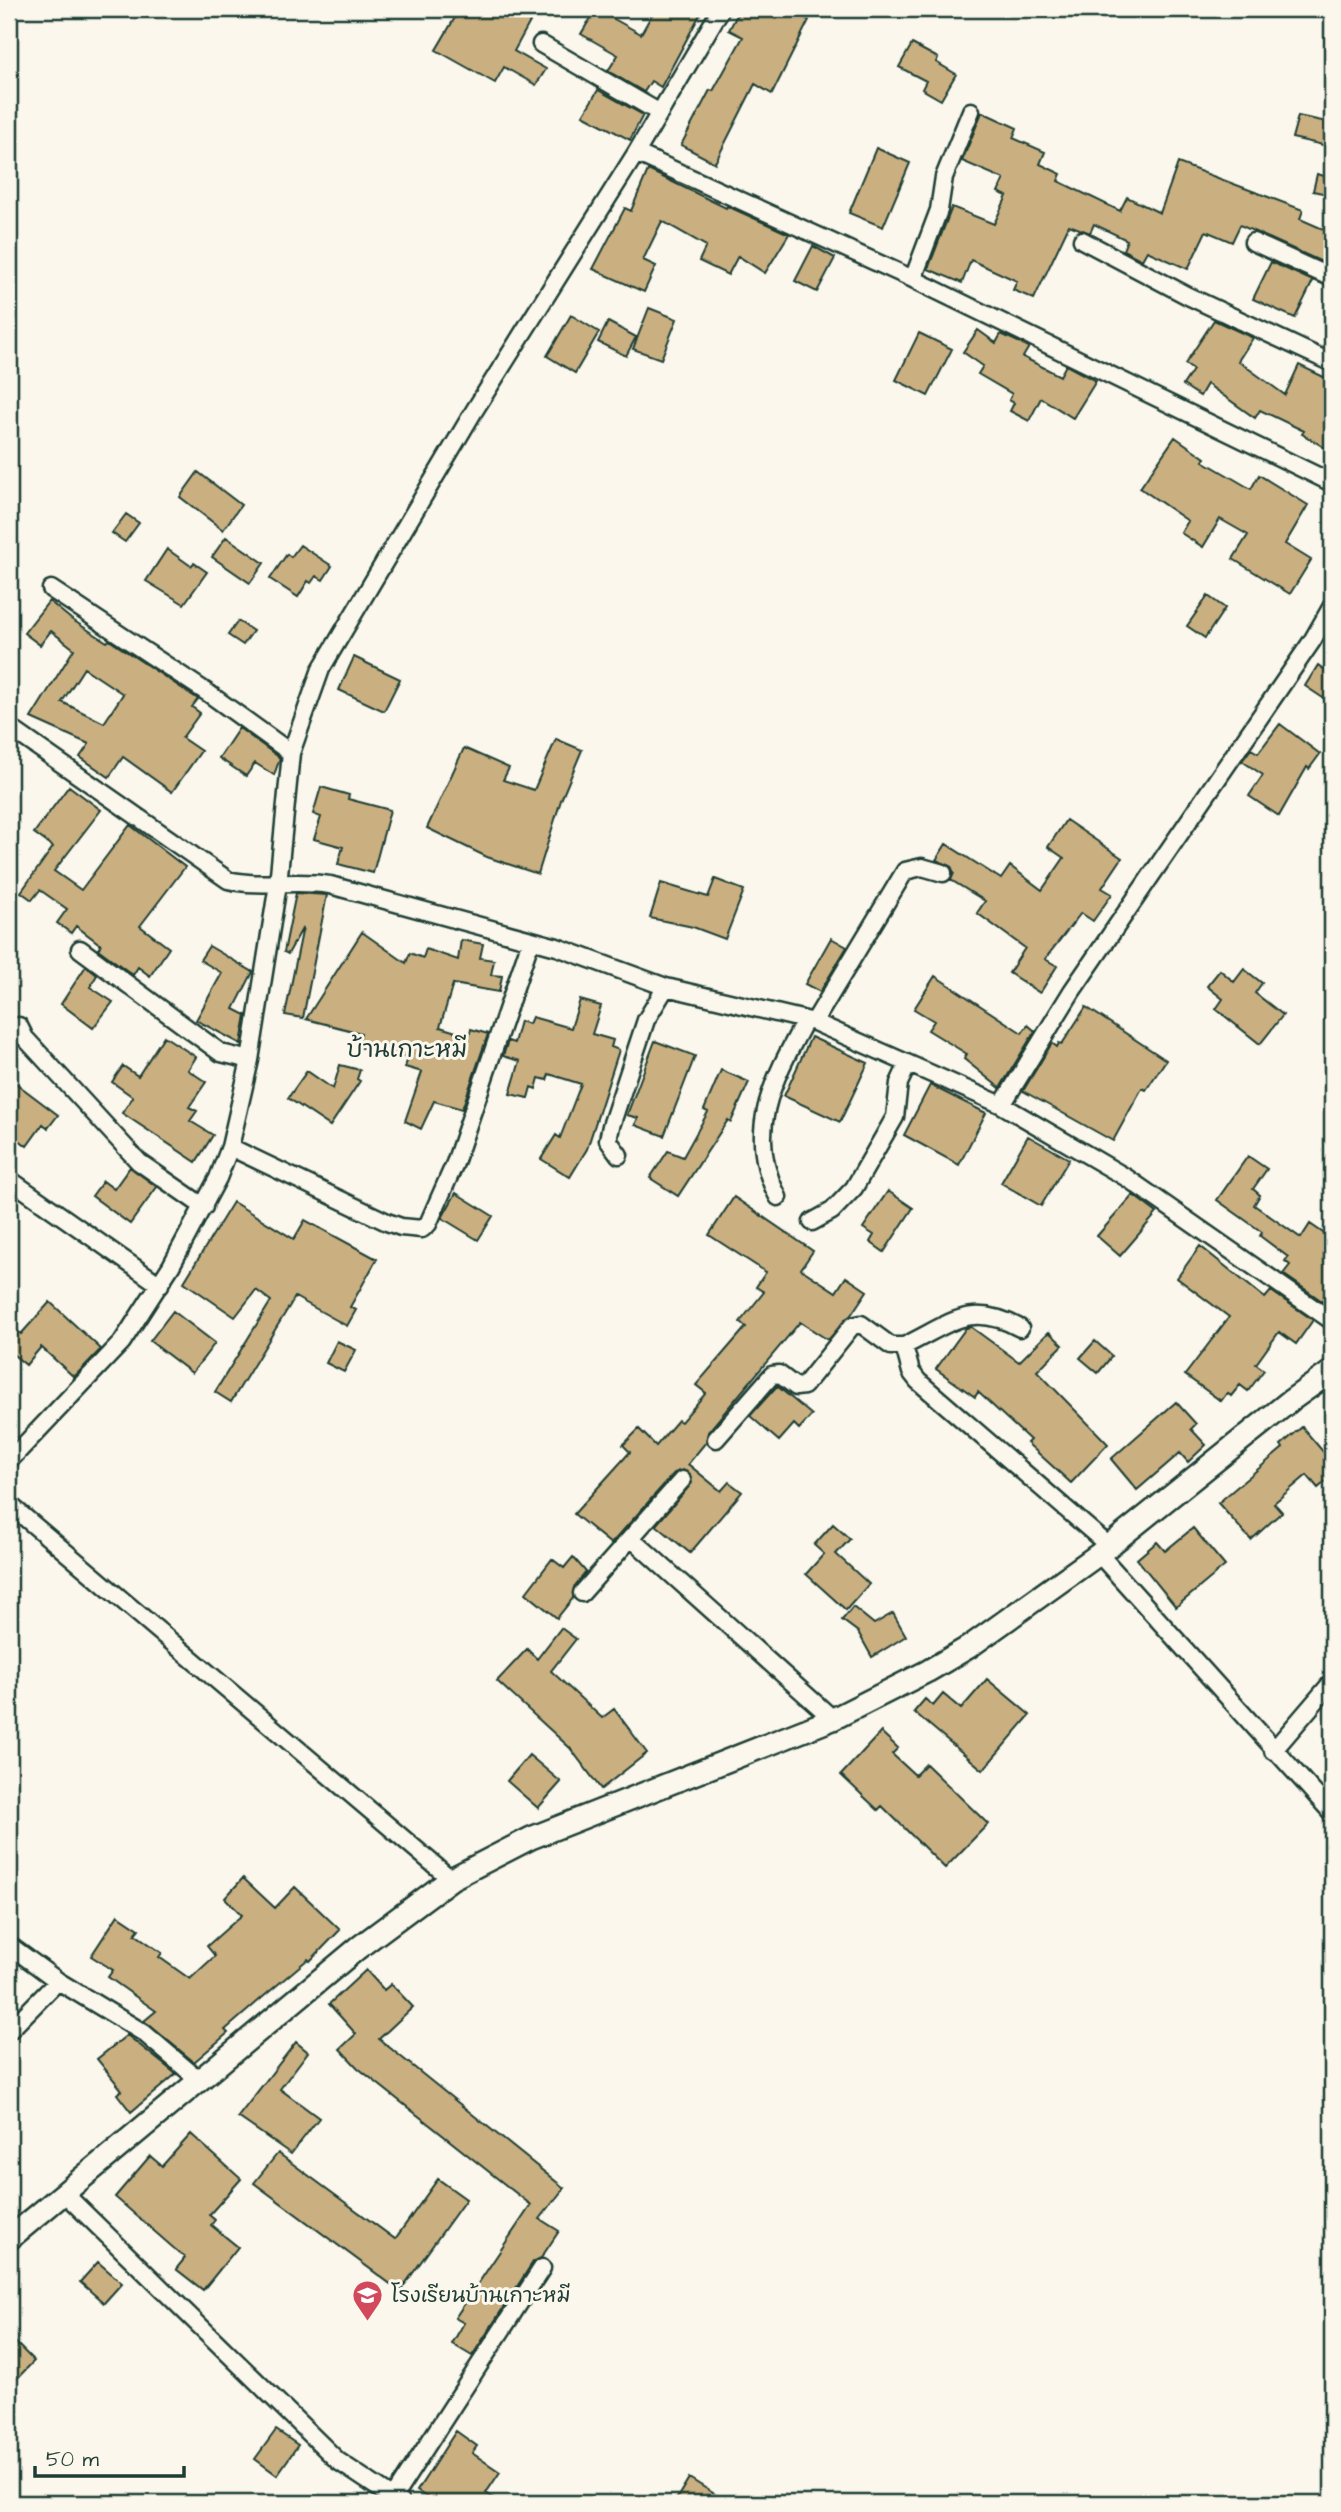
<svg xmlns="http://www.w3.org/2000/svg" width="1341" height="2512" viewBox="0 0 1341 2512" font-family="'Architects Daughter','Playpen Sans Thai',sans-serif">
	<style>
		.building { fill: #cab080; stroke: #1f3d34; stroke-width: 2; fill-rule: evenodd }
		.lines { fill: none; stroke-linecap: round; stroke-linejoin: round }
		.minor-casing { stroke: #1f3d34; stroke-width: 21 }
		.tertiary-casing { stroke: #1f3d34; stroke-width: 26 }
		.minor { stroke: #fbf7ec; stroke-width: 16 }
		.tertiary { stroke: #fbf7ec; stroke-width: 21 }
		.labels { text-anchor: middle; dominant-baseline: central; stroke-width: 6; stroke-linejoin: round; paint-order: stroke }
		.poi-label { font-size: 21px; fill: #1f3d34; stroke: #fbf7ec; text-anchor: start }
		.quarter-label { font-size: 24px; fill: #1f3d34; stroke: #fbf7ec }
	</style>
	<rect width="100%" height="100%" fill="#fbf7ec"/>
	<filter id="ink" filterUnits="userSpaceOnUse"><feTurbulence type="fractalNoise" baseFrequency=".0143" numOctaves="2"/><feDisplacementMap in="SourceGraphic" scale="14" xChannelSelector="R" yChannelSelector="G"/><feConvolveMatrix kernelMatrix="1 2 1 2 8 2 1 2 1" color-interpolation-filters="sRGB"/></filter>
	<g filter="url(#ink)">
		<!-- building -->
		<path class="building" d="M460 9H537L514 51 546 69 536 85 504 67 495 83 436 50Z
			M596 9 641 34 655 9H703L661 87 651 81 644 92 608 71 618 55 581 34Z
			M740 9H789L809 20 772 94 755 84 715 163 681 145 710 90 713 91 743 37 729 30Z
			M912 44 938 58 936 62 956 74 941 100 922 89 926 81 899 67Z
			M598 90 643 115 630 140 583 115Z
			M982 112 1017 128 1013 138 1045 152 1040 164 1061 174 1058 181 1120 211 1127 197 1160 213 1178 163 1303 210 1300 219 1332 233V240L1322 262 1240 225 1232 242 1206 231 1188 269 1147 251 1142 260 1123 250 1127 240 1094 224 1090 233 1069 225 1034 299 1013 290 1017 281 971 260 962 283 928 269 952 207 994 224 1007 196 998 192 1004 179 962 161Z
			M1298 116 1332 123V147L1292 138Z
			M876 148 910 163 883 227 849 213Z
			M648 170 726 208 727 206 789 234 765 273 738 256 728 275 699 261 706 246 662 221 643 260 656 266 644 292 593 269 625 208 631 211Z
			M1317 174 1332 178V195L1313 191Z
			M813 246 835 258 817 292 795 281Z
			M1271 262 1313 281 1295 318 1253 299Z
			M649 308 677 319 661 359 633 349Z
			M571 315 599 332 575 373 547 356Z
			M1214 320 1253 338 1238 361 1285 395 1299 365 1332 381V452L1302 434 1304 431 1260 410 1255 418 1207 384 1200 396 1183 385 1193 370 1185 364Z
			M608 322 636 337 626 356 598 342Z
			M978 330 996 343 1001 334 1029 347 1023 357 1060 376 1066 365 1096 381 1073 418 1041 398 1029 421 1010 411 1014 403 1009 400 1012 394 978 374 983 366 963 352Z
			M919 333 952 349 928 396 896 380Z
			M1175 437 1205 458 1203 461 1251 489 1259 475 1308 505 1285 544 1311 560 1290 594 1233 559 1248 535 1220 519 1203 547 1181 533 1188 521 1140 488Z
			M198 472 241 505 223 530 180 497Z
			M126 514 139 523 125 542 112 533Z
			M226 537 264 563 250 583 212 557Z
			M300 545 332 566 323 580 316 576 311 583 308 581 298 597 270 579 287 554 291 557Z
			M167 549 191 566 194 563 207 572 184 604 146 581Z
			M1208 596 1225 608 1205 638 1187 626Z
			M49 601 71 619 107 642 109 640 198 699 192 707 200 713 182 738 201 751 172 792 123 757 109 777 80 757 89 744 31 718 74 649 51 631 40 645 24 633ZM84 668 123 694 104 723 62 702Z
			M238 621 253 631 243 645 228 635Z
			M354 657 400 679 384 711 339 690Z
			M1318 665 1332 675V704L1305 686Z
			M1280 724 1320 754 1309 769 1307 767 1279 816 1249 796 1263 775 1242 761 1251 749 1258 753Z
			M239 728 280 758 274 775 255 763 246 776 219 758Z
			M556 739 582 750 561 800 538 874 487 857 427 828 464 748 509 768 503 780 534 790Z
			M69 786 101 810 54 871 81 890 130 825 185 867 140 926 169 948 150 976 138 967 133 975 98 949 101 945 76 926 71 933 57 923 67 909 40 890 32 900 21 892 53 847 34 833Z
			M321 787 349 795 348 799 390 810 373 873 338 864 343 847 314 839 321 817 313 814Z
			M1066 820 1122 858 1102 888 1112 894 1093 921 1081 913 1045 959 1057 966 1040 993 1009 973 1025 948 977 913 985 901 951 880 954 873 951 866 936 860 946 844 1001 879 1010 866 1042 890 1064 858 1048 847Z
			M715 879 744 890 725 939 693 927 650 918 661 883 708 897Z
			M296 893 327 895 303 1018 285 1015 303 927 288 954 284 952Z
			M362 932 406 963 410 953 423 958 426 949 458 960 461 940 483 944 480 958 494 960 491 975 502 976 499 992 453 984 440 1027 469 1036 471 1029 488 1034 462 1109 434 1101 421 1129 405 1121 422 1072 405 1067 408 1058 358 1047 361 1033 306 1019Z
			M831 938 847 947 820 992 805 984Z
			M209 946 253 972 234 1009 246 1015 241 1044 196 1020 222 973 200 960Z
			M86 966 97 975 90 987 113 1002 93 1028 61 1004Z
			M1244 969 1262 983 1255 993 1283 1015 1260 1044 1216 1009 1223 999 1207 986 1220 970 1234 982Z
			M935 976 1022 1033 1028 1025 1035 1031 1000 1088 964 1059 967 1054 928 1030 934 1021 914 1009Z
			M580 1000 601 1006 592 1034 613 1040 611 1047 619 1050 587 1149 570 1177 541 1159 556 1135 560 1138 581 1084 549 1074 547 1080 539 1078 536 1089 531 1087 528 1098 510 1094 520 1061 503 1056 508 1041 514 1043 520 1021 529 1024 532 1017 571 1028Z
			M1086 1007 1166 1060 1146 1090 1142 1088 1113 1141 1023 1091 1052 1043 1057 1047 1059 1043 1062 1044Z
			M164 1036 196 1057 188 1070 206 1082 189 1107 197 1111 190 1121 213 1135 196 1162 122 1113 133 1097 112 1082 123 1066 138 1076Z
			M811 1037 868 1063 840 1122 784 1096Z
			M655 1041 695 1056 664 1136 635 1125 638 1118 627 1115Z
			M340 1065 360 1070 357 1079 360 1081 330 1126 288 1098 307 1071 333 1089Z
			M721 1070 749 1082 731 1122 728 1120 678 1196 650 1178 668 1151 683 1157 708 1112 704 1110Z
			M9 1078 58 1115 48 1128 43 1124 27 1146 9 1132Z
			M930 1085 986 1113 959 1165 904 1135Z
			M1028 1136 1069 1159 1041 1206 1001 1183Z
			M1248 1156 1267 1169 1253 1189 1260 1195 1254 1205 1301 1238 1310 1224 1332 1239V1292L1325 1303 1283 1274 1290 1265 1285 1261 1288 1257 1260 1236 1262 1232 1217 1200Z
			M130 1167 157 1187 130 1224 92 1196 103 1181 114 1189Z
			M888 1191 913 1208 884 1252 870 1242 874 1235 863 1228Z
			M456 1193 493 1216 478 1240 442 1218Z
			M1133 1195 1157 1213 1120 1256 1097 1236Z
			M734 1197 813 1251 801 1269 836 1292 846 1277 867 1291 851 1315 828 1340 800 1322 708 1432 706 1442 688 1464 721 1491 729 1482 742 1492 690 1553 656 1525 692 1483 689 1473 683 1470 674 1473 611 1544 574 1514 630 1452 623 1445 639 1429 656 1446 678 1420 681 1422 706 1393 696 1385 746 1327 740 1322 764 1292 756 1287 766 1272 709 1235Z
			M233 1202 294 1239 305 1220 377 1259 350 1307 356 1310 347 1326 295 1297 231 1402 215 1392 271 1301 256 1290 235 1317 184 1282Z
			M1200 1246 1265 1298 1271 1291 1313 1320 1296 1344 1279 1332 1256 1364 1264 1370 1248 1391 1240 1385 1231 1396 1227 1393 1221 1401 1185 1375 1229 1317 1177 1278Z
			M50 1302 101 1349 74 1377 41 1347 26 1365 9 1351V1324L21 1334Z
			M173 1311 215 1343 192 1373 150 1341Z
			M971 1327 1019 1362 1049 1332 1063 1345 1037 1371 1108 1444 1071 1483 1027 1443 1030 1440 978 1392 975 1397 936 1369 966 1328Z
			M337 1341 356 1350 344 1372 326 1363Z
			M1095 1341 1112 1356 1098 1373 1080 1358Z
			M777 1386 812 1415 799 1429 794 1424 779 1441 750 1416Z
			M1176 1402 1196 1424 1191 1429 1206 1445 1188 1462 1180 1453 1137 1490 1111 1459Z
			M1302 1427 1332 1462V1476L1318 1488 1307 1475 1274 1503 1282 1512 1251 1540 1218 1503 1283 1448 1281 1445Z
			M833 1524 850 1539 836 1554 869 1584 846 1610 806 1574 824 1554 814 1545Z
			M1193 1528 1225 1566 1176 1607 1137 1559 1157 1542 1165 1551Z
			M573 1557 586 1572 574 1587 573 1598 557 1618 526 1593 552 1559 564 1568Z
			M853 1607 874 1624 893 1613 906 1636 872 1657 858 1632 842 1620Z
			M561 1628 576 1639 551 1671 602 1718 614 1709 647 1753 601 1789 570 1748 497 1681 527 1649 537 1659Z
			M987 1679 1030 1715 983 1770 914 1712 925 1699 933 1706 943 1694 961 1709Z
			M881 1732 898 1748 892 1754 915 1775 926 1764 988 1824 945 1868 882 1806 878 1810 841 1775Z
			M529 1755 561 1782 538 1808 507 1781Z
			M243 1878 275 1908 295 1887 340 1930 310 1961 308 1959 263 1997 225 2030 228 2033 194 2062 144 2021 156 2011 108 1977 113 1970 91 1956 118 1915 139 1929 135 1934 162 1953 159 1957 190 1979 215 1956 207 1946 242 1915 225 1898Z
			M366 1970 384 1990 391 1984 413 2007 379 2039 564 2188 540 2219 559 2231 541 2258 533 2262 472 2356 452 2344 464 2323 455 2318 531 2205 358 2068 340 2049 356 2034 329 2004Z
			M127 2035 176 2074 131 2112 117 2094 122 2090 97 2059Z
			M296 2042 308 2052 280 2089 319 2118 291 2154 238 2117Z
			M191 2134 241 2179 209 2215 215 2220 211 2225 238 2247 203 2290 176 2269 185 2258 115 2197 150 2156 162 2166Z
			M278 2153 395 2239 438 2179 466 2199 400 2291 254 2183Z
			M98 2262 122 2283 104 2303 80 2282Z
			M9 2336 34 2361 9 2387Z
			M276 2430 298 2445 277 2475 255 2459Z
			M456 2431 477 2446 472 2453 500 2472 486 2493 501 2503H436L417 2491Z
			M689 2478 729 2503H674Z"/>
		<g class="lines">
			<defs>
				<path id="minor" d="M541 44 660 113
					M636 153 913 279 1332 483
					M1082 240 1188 296 1332 363
					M1253 242 1332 278
					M913 279 939 210 944 177 971 111
					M51 589 208 693 291 753
					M9 727 228 880C262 888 296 879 330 885L557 947 666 987 814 1022 1002 1105 1127 1178 1332 1321
					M80 949 221 1053 250 1060
					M814 1022 905 871 922 867 943 873
					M19 1026 25 1038 139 1162 204 1207
					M1002 1105 1072 991 1312 641 1332 606
					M230 1147 387 1222 401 1227 422 1229 428 1224 455 1163 531 940
					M619 1155 608 1140 611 1126 646 1020 666 987
					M9 1179 160 1285
					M778 1197C744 1132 773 1080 805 1021
					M812 1222 832 1211 854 1188 895 1117 899 1083 908 1064
					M904 1346C950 1324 970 1301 1020 1328
					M716 1439 772 1375 779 1374 796 1387 804 1386 852 1326 861 1324 891 1346H904L911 1372 918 1381 1109 1546
					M9 1461 122 1342 171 1266 218 1178 230 1147 250 1060 278 884 291 753 321 669 474 411 636 153 721 9
					M9 1504 451 1879
					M631 1538 833 1719
					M1099 1554 1332 1813
					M582 1593 682 1480
					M1273 1751 1332 1682
					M9 1945 58 1981 144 2033 199 2080
					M9 2031 58 1981
					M64 2193 338 2461 401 2503
					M393 2498 542 2268"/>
				<path id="tertiary" d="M9 2239 358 1948 451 1879 531 1838 833 1719 928 1671 969 1647 1099 1554 1290 1401 1332 1371"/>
			</defs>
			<!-- minor casing -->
			<use href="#minor" class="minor-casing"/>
			<!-- tertiary casing -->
			<use href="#tertiary" class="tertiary-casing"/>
			<!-- minor -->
			<use href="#minor" class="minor"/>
			<!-- tertiary -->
			<use href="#tertiary" class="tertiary"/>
		</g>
	</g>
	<!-- icons -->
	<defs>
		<symbol id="school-pin" viewBox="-11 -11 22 30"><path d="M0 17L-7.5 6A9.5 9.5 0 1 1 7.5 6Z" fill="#d1495b" stroke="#fbf7ec"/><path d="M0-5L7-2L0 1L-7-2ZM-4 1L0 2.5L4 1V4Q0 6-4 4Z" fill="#fff"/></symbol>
	</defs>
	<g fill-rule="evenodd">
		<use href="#school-pin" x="350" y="2278" width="35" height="47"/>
	</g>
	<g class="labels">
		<!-- poi labels -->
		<g class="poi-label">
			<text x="391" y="2295">โรงเรียนบ้านเกาะหมี</text>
		</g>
		<!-- quarter labels -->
		<g class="quarter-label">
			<text x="407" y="1050">บ้านเกาะหมี</text>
		</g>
	</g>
	<!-- margin -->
	<rect width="1341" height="2512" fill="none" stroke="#fbf7ec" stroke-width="35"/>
	<rect x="18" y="18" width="1306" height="2477" fill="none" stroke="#1f3d34" stroke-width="2.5" filter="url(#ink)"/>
	<!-- scale -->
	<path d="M35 2466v10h149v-10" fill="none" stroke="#1f3d34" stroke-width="3.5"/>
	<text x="46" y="2466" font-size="21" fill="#1f3d34" stroke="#fbf7ec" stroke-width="5" paint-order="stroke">50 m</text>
</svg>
